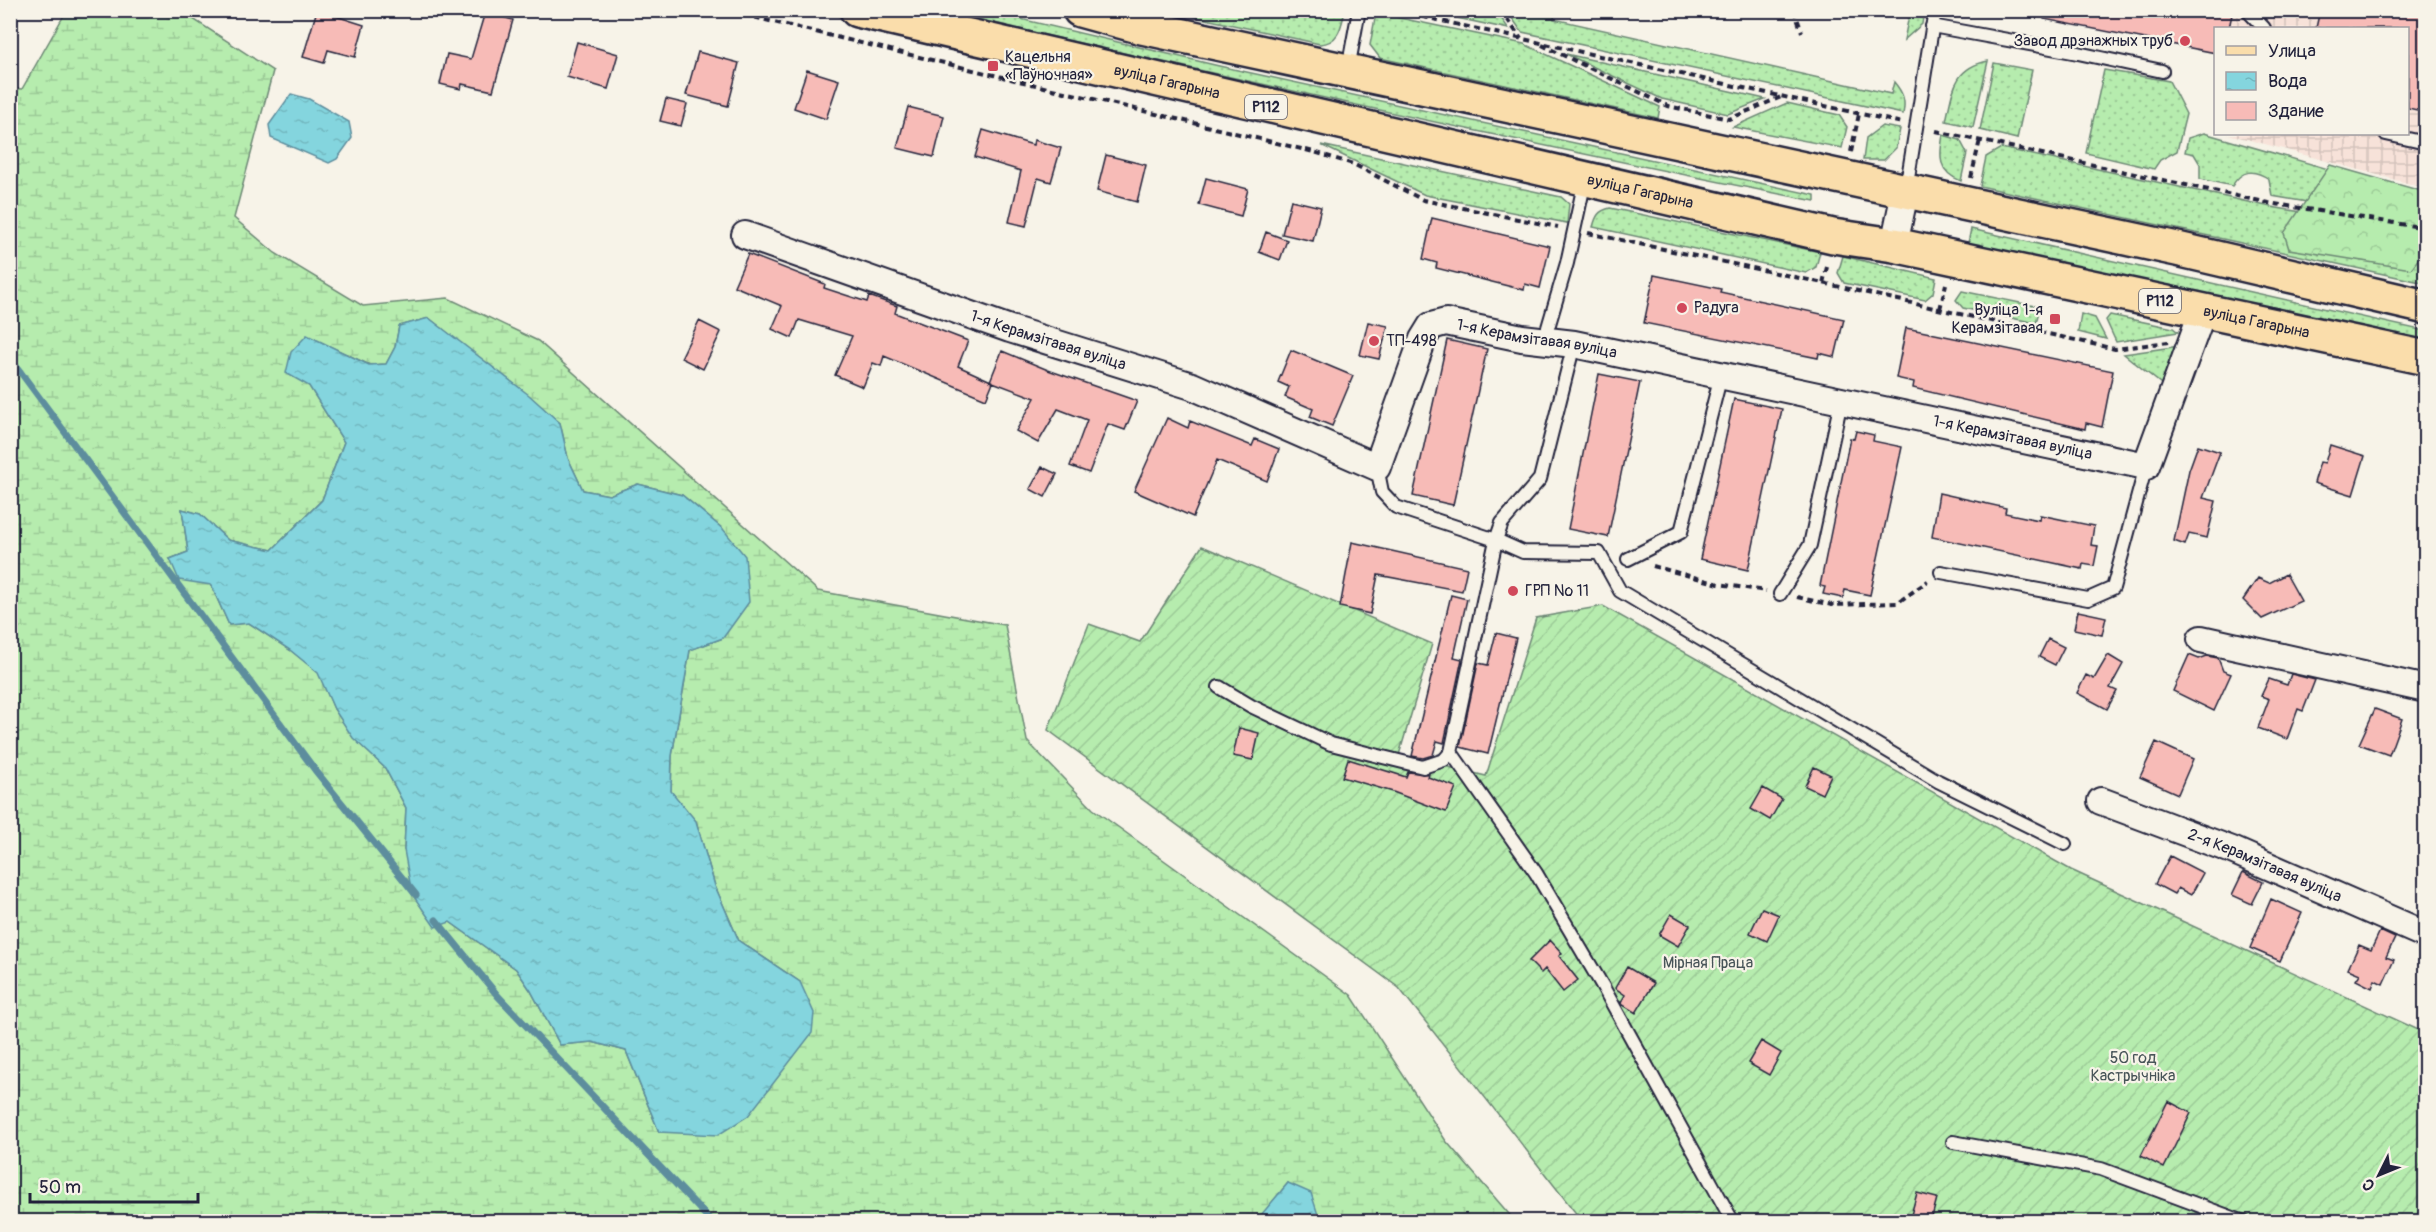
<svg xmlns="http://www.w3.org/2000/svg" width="2436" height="1232" viewBox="0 0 2436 1232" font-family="Pangolin,sans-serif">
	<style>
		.industrial { fill: url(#industrial-grid) }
		.grass { fill: url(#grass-dots); stroke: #6c8774; stroke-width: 1.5 }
		.forest { fill: url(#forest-crowns); stroke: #6c8774; stroke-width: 1.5 }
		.wetland { fill: url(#wetland-marsh); stroke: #6c8774; stroke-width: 1.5; fill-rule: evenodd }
		.garden { fill: url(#garden-furrows); stroke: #6c8774; stroke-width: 1.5 }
		.water { fill: url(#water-ripples); stroke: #5d8d9d; stroke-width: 1.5 }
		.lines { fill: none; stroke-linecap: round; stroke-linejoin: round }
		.stream { stroke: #5d8d9d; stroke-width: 7 }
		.building { fill: #f7bbb7; stroke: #22223b; stroke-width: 1.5 }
		.service-casing { stroke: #22223b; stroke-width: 16 }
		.minor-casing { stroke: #22223b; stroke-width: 30 }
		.primary-casing { stroke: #22223b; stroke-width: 38 }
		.path { stroke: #22223b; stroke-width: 4; stroke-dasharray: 6 4.5; stroke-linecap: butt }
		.service { stroke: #f7f3e8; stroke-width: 12 }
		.minor { stroke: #f7f3e8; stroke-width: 26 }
		.primary { stroke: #faddab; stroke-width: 33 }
		.poi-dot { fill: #d1495b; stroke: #f7f3e8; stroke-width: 2 }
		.labels { text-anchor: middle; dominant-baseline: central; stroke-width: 4.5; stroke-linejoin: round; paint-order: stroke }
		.shield { fill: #f7f3e8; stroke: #62616f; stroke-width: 1.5 }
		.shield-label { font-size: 15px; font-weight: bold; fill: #22223b }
		.poi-label { font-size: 16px; fill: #22223b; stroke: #f7f3e8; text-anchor: start }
		.street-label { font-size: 16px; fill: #22223b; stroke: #f7f3e8 }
		.park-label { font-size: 16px; fill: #475458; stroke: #f7f3e8 }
	</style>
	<defs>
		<pattern id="industrial-grid" width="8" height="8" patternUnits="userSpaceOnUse" patternTransform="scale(1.5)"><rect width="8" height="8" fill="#f7e2d9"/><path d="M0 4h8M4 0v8" fill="none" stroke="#d3c2bb"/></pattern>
		<pattern id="grass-dots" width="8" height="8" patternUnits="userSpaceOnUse" patternTransform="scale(1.5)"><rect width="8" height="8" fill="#b6ecae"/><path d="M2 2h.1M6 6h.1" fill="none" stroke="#9cca97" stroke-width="1.8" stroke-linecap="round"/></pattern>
		<pattern id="forest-crowns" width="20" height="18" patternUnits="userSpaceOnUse" patternTransform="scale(1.5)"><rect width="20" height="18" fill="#b6ecae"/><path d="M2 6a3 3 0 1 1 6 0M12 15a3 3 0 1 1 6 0" fill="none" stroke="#9cca97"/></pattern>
		<pattern id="wetland-marsh" width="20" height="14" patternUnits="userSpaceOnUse" patternTransform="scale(1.5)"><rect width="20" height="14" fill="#b6ecae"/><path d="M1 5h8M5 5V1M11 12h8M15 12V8" fill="none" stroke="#9cca97"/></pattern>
		<pattern id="garden-furrows" width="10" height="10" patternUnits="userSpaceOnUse" patternTransform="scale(1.5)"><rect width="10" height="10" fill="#b6ecae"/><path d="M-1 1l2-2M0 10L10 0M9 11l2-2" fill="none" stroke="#9cca97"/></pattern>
		<pattern id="water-ripples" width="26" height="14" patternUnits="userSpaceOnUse" patternTransform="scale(1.5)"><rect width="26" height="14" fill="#84d5de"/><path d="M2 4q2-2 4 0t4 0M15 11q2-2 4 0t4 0" fill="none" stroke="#72b7bf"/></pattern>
	</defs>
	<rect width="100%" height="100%" fill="#f7f3e8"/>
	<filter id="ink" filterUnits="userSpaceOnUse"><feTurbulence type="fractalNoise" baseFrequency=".0167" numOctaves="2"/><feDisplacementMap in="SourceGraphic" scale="12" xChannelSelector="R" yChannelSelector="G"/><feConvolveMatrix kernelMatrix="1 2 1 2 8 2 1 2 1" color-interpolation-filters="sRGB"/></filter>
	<g filter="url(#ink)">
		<!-- industrial -->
		<path class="industrial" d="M2002 11H2425V188L2228 134H2408V28H2216L2215 53Z"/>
		<!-- grass -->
		<path class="grass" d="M943 11H987L1219 66 1815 195V201C1523 143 1233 79 943 11Z
			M1169 11 1345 10V11C1341 27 1339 43 1320 44Z
			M1424 11H1496L1509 29Z
			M1507 11H1555L1554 19 1891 94 1894 82C1903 93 1906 100 1903 114L1522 32Z
			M1910 11H1924L1922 24 1904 40Z
			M1376 13 1524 44 1660 107 1658 118 1380 58 1370 45Z
			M1566 54 1765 99 1728 114 1662 99Z
			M1988 61 1973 127 1946 121C1953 91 1953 68 1988 61Z
			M1994 63 2032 70 2017 139 1980 130Z
			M2104 70 2169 81 2186 114 2177 151 2160 160 2154 169 2086 153Z
			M1787 103 1839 115 1847 127 1842 148 1733 127Z
			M1882 126 1900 129 1896 148 1884 160H1863L1866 138Z
			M2204 133 2425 197V222L2272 196 2269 179C2254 169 2242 169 2232 186L2200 179V164L2194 154 2185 152 2188 138Z
			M1943 135 1960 140 1967 153 1961 181C1938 172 1939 157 1943 135Z
			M1321 145 1561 197 1569 204 1567 223 1425 195Z
			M2001 148 2271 207 2425 233V283L1980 186 1986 157Z
			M1610 208 1820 252 1816 267 1806 273 1593 227C1596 216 1598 211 1610 208Z
			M1971 229 2425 331V343L1968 243Z
			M1843 256 1936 278 1933 293 1925 300 1844 283 1838 273Z
			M1962 291 2040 307 2036 323 1963 308 1956 300Z
			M2081 314 2095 318 2106 339 2078 332Z
			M2110 315 2173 328 2178 332 2116 342 2106 320Z
			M2180 346 2165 387 2124 354Z"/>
		<!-- forest -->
		<path class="forest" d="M2330 165 2425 192V250L2411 269 2289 249 2284 233Z"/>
		<!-- wetland -->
		<path class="wetland" d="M67 10 181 11 273 71 234 218 275 253 363 306 448 298 538 341 818 591 1005 625 1027 741 1093 809 1351 995 1446 1141 1515 1221H1320L1321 1218 1288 1183 1256 1222H11L10 88 22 89ZM429 318 560 423 568 458 583 490 609 495 638 484 682 495 723 529V638L690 650 672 756 671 792 696 821 715 886 739 941 800 982 682 1132H659L626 1051 592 1042 560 1045 531 991 516 969 450 922 404 850 406 808 385 768 353 737 334 709 319 673 290 650 249 623 229 625 211 585 170 559 188 552 182 509 200 514 228 540 272 550 322 500 344 442 309 386 307 336 370 365 386 364 395 347 399 326Z"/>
		<!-- garden -->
		<path class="garden" d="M1202 546 1432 644 1399 755 1486 776 1536 618 1603 606 2071 870 2425 1033V1221H1582L1399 988 1048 730 1089 624 1140 642Z"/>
		<!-- water -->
		<path class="water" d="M291 94 309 99 349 122 352 138 337 159 329 163 271 138 269 125Z
			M429 318 529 395 560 423 568 458 583 490 609 495 638 484 682 495 723 529 745 556 749 602 723 638 690 650 672 756 671 791 696 821 715 886 739 941 800 982 814 1013 812 1033 748 1116 718 1135 659 1132 626 1051 592 1042 560 1045 531 991 516 969 450 922 435 927 412 894 404 850 406 808 385 768 353 738 334 709 318 673 290 650 249 623 229 625 211 585 179 580 170 559 188 552 182 509 200 514 228 540 272 550 322 500 344 442 309 386 286 373 291 352 307 335 369 365 386 364 395 347 399 326Z
			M1288 1183 1311 1193 1320 1221H1256Z"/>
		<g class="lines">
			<!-- stream -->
			<path class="stream" d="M10 358 315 770 416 895
				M436 920 498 996 712 1222"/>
		</g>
		<!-- building -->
		<path class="building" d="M317 10 364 25 355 57 328 50 324 63 303 57Z
			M2045 10H2233L2229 28H2216V53L2044 19Z
			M2320 10H2426V112L2408 108V28H2316Z
			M485 12 513 20 493 91 462 84 461 89 440 84 447 54 471 59Z
			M577 42 618 54 608 89 567 77Z
			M698 52 739 63 728 106 686 95Z
			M807 70 839 80 826 119 794 108Z
			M666 99 687 104 681 126 660 121Z
			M908 107 944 116 934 157 897 148Z
			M983 130 1033 145 1034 140 1061 148 1051 182 1038 178 1026 226 1009 222 1021 171 975 157Z
			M1106 155 1146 165 1137 202 1097 191Z
			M1206 178 1248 189 1241 216 1199 205Z
			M1291 200 1321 207 1313 241 1282 234Z
			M1432 218 1550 246 1540 288 1525 284 1524 290 1436 268 1437 263 1423 259Z
			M1266 232 1287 240 1280 260 1259 252Z
			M748 254 825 284 824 288 867 302 869 296 897 306 895 313 968 341 958 366 993 382 986 399 884 356 881 366 873 363 863 387 835 375 852 336 799 320 792 338 772 329 782 306 734 286Z
			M1654 275 1721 289 1720 292 1844 319 1835 357 1819 353 1818 358 1644 323Z
			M699 321 721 332 703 369 681 358Z
			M1368 322 1388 326 1379 359 1360 355Z
			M1906 328 2113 371 2102 427 2086 423 2085 429 1913 388 1914 382 1896 378Z
			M1447 340 1487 349 1453 505 1413 496Z
			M1291 350 1353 376 1332 426 1310 417 1313 409 1285 397 1289 387 1278 382Z
			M1002 351 1048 370 1137 401 1125 430 1108 424 1089 473 1070 466 1087 420 1058 409 1038 443 1016 431 1035 398 990 381Z
			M1599 374 1640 382 1608 537 1568 529Z
			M1734 399 1782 409 1748 570 1700 559Z
			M1167 418 1188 428 1190 421 1252 446 1255 439 1279 449 1267 481 1217 460 1193 517 1134 491Z
			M1856 431 1874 435 1873 441 1902 447 1870 595 1845 590 1843 598 1823 594 1825 587 1820 586 1850 438 1854 439Z
			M2198 445 2220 452 2203 498 2216 501 2207 538 2189 534 2185 545 2174 541 2189 470Z
			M2330 445 2365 456 2353 495 2314 483 2320 462 2325 463Z
			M1042 467 1057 474 1045 497 1030 489Z
			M1939 493 2006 508 2005 513 2039 520 2040 515 2094 526 2091 545 2098 546 2094 566 2083 564 2082 569 1932 537Z
			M1352 542 1467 568 1462 591 1378 575 1370 614 1340 607Z
			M2286 574 2301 601 2262 619 2243 600 2258 578 2269 583Z
			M1451 595 1467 599 1454 657 1462 659 1444 743 1437 741 1433 755 1423 758 1412 756Z
			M2078 611 2106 617 2102 635 2074 629Z
			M1496 633 1516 638 1488 754 1460 747 1478 663 1488 665Z
			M2048 639 2064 647 2055 665 2039 657Z
			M2108 655 2123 664 2110 688 2117 691 2107 709 2077 693 2086 675 2094 679Z
			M2189 655 2199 659 2207 656 2218 658 2223 671 2231 674 2214 711 2173 691Z
			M2291 674 2315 680 2303 711 2298 709 2287 739 2258 728 2269 699 2261 696 2269 679 2287 685Z
			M2375 709 2402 719 2389 755 2359 744Z
			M1239 728 1259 733 1253 760 1233 756Z
			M2156 742 2193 759 2178 794 2140 777Z
			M1348 759 1406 777 1408 772 1429 774 1428 777 1456 787 1446 812 1393 792 1342 777Z
			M1814 767 1831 775 1822 794 1805 786Z
			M1763 788 1782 799 1770 820 1751 809Z
			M2170 856 2203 873 2191 895 2178 888 2174 894 2155 884Z
			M2243 872 2263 882 2252 904 2232 895Z
			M2271 899 2302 913 2280 961 2250 948Z
			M1762 908 1779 915 1767 941 1750 933Z
			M1671 914 1690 925 1678 946 1659 935Z
			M2380 931 2395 938 2386 957 2394 960 2383 984 2375 980 2372 988 2356 980 2360 974 2348 969 2359 945 2371 950Z
			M1550 940 1562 953 1559 956 1578 980 1563 992 1545 969 1541 973 1529 961Z
			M1627 967 1654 983 1636 1013 1623 1005 1621 1002 1625 995 1615 988Z
			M1761 1041 1781 1053 1769 1075 1748 1063Z
			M2168 1101 2191 1113 2164 1168 2141 1156Z
			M1917 1193 1937 1198 1931 1221 1911 1215Z"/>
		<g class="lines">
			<defs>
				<path id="service" d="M2247 10 2264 28
					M1932 26 2078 53 2162 71
					M1348 69 1359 10
					M2386 134 2426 143
					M1906 190 1935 10
					M1544 341 1567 263 1585 180
					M1377 467 1382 492 1396 507 1496 540 1523 552 1599 553 1620 591 1938 781 2065 844
					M1628 559 1681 532 1721 375
					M1941 572 2088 599 2113 588 2146 466
					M1780 594 1810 545 1841 401
					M1219 687 1251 706 1331 744 1423 767 1444 760 1451 752 1496 540 1502 523 1540 479 1574 344
					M1451 752 1536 873 1602 985 1733 1222
					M1953 1142 2101 1169 2244 1222"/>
				<g id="minor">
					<path id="s1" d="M745 235 1010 329 1192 386 1377 467 1423 339 1431 326 1446 322 1522 338 1574 344 2146 466 2203 310"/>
					<path d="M1894 245 1905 192"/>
					<path d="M2201 639 2426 689"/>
					<path id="s2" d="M2101 801 2232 850 2426 935"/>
				</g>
				<g id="primary">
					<path id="s3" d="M857 10 1833 236 1894 245 2426 358"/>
					<path d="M1080 10 1142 27 2177 249 2426 307"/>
				</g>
			</defs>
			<!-- service casing -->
			<use href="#service" class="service-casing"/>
			<!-- minor casing -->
			<use href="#minor" class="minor-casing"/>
			<!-- primary casing -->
			<use href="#primary" class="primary-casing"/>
			<!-- path -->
			<path class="path" d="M724 10 1314 152 1353 164 1423 200 1558 227
				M1392 10 1902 123
				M1501 10 1521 39
				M1794 10 1802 32
				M1542 45 1668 106 1729 119 1781 97
				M1936 131 2269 203 2426 228
				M1851 152 1859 114
				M1971 178 1980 140
				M1588 233 1823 283 2115 349 2168 342
				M1823 283 1828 263
				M1940 309 1946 284
				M1653 566 1719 584 1766 591
				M1797 597 1832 605 1897 603 1928 581"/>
			<!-- service -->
			<use href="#service" class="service"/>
			<!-- minor -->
			<use href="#minor" class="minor"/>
			<!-- primary -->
			<use href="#primary" class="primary"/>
		</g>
	</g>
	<!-- markers -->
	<g class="poi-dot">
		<circle cx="2185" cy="41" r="6"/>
		<rect x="987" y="60" width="12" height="12" rx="3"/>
		<circle cx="1682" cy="308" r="6"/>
		<rect x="2049" y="313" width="12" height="12" rx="3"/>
		<circle cx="1374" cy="341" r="6"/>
		<circle cx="1513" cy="591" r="6"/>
	</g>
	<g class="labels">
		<!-- shield labels -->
		<g class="shield">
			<rect x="1245" y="95" width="42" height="24" rx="4.5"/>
			<rect x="2139" y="289" width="42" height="24" rx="4.5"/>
		</g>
		<g class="shield-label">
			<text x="1266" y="107">Р112</text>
			<text x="2160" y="301">Р112</text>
		</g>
		<!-- poi labels -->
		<g class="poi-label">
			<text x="2173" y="41" text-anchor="end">Завод дрэнажных труб</text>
			<text x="1005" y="57">Кацельня<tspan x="1005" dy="18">«Паўночная»</tspan></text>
			<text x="1694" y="308">Радуга</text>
			<text x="2043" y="310" text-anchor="end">Вуліца 1-я<tspan x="2043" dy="18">Керамзітавая</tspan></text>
			<text x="1386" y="341">ТП-498</text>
			<text x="1525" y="591">ГРП № 11</text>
		</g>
		<!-- street labels -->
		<g class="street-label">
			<text stroke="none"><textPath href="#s3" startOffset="318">вуліца Гагарына</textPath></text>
			<text stroke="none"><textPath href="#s3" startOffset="804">вуліца Гагарына</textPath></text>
			<text stroke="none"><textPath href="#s3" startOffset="1434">вуліца Гагарына</textPath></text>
			<text stroke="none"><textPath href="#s1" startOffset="933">1-я Керамзітавая вуліца</textPath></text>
			<text stroke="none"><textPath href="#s1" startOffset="321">1-я Керамзітавая вуліца</textPath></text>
			<text stroke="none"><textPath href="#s1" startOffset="1419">1-я Керамзітавая вуліца</textPath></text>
			<text stroke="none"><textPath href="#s2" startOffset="176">2-я Керамзітавая вуліца</textPath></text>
		</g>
		<!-- park labels -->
		<g class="park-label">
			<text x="1708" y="963">Мірная Праца</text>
			<text x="2133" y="1058">50 год<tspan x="2133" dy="18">Кастрычніка</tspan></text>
		</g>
	</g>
	<!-- margin -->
	<rect width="2436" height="1232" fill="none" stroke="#f7f3e8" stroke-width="36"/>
	<rect x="18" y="18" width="2400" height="1196" fill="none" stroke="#22223b" stroke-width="2" filter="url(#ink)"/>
	<!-- legend -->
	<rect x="2214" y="27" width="195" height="108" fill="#f7f3e8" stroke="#a29fa3" stroke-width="1.5"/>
	<rect x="2226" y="46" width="30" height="9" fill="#faddab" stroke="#a29fa3" stroke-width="1.5"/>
	<text x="2268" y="57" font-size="18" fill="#22223b">Улица</text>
	<rect x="2226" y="72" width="30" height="18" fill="url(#water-ripples)" stroke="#a29fa3" stroke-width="1.5"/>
	<text x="2268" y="87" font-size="18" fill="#22223b">Вода</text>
	<rect x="2226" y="102" width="30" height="18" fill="#f7bbb7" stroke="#a29fa3" stroke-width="1.5"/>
	<text x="2268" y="117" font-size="18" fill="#22223b">Здание</text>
	<!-- north arrow -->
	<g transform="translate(2379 1175) rotate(227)" stroke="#f7f3e8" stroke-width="4.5" paint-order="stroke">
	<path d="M0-4.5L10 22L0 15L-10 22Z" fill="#22223b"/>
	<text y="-9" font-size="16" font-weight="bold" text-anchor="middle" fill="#22223b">С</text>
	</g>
	<!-- scale -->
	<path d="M30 1193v9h168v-9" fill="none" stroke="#22223b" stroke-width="3"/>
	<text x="39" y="1193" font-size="18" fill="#22223b" stroke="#f7f3e8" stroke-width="4.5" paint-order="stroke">50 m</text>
</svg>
